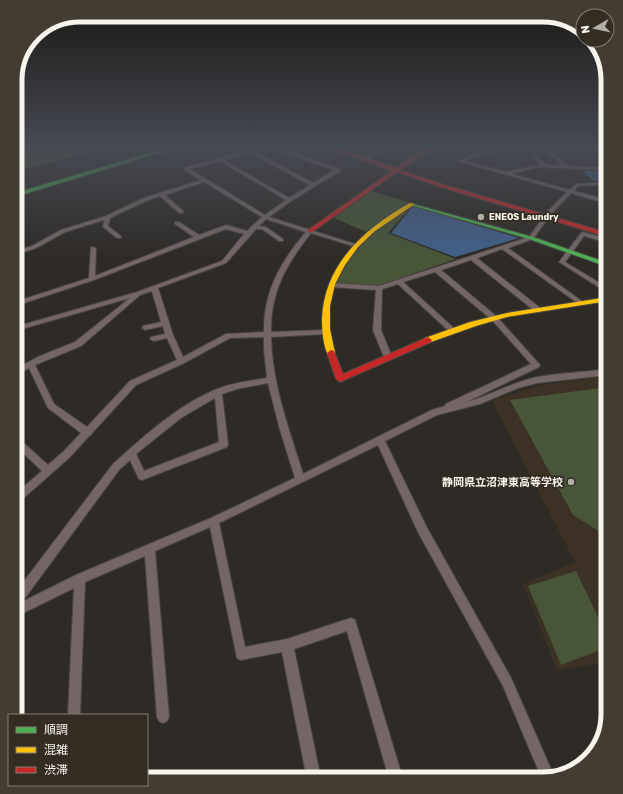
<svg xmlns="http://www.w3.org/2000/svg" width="623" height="794" viewBox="0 0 623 794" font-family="Rubik,'Noto Sans JP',sans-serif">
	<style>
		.built { fill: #3b3225 }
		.green { fill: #485538 }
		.forest { fill: #4d6235 }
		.water { fill: #425f88 }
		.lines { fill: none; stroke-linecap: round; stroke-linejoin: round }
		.street-casing { stroke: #494743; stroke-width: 2 }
		.fast-casing { stroke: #494743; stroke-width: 2 }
		.slow-casing { stroke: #494743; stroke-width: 2 }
		.jam-casing { stroke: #494743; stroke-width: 2 }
		.street { fill: #746667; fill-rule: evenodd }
		.fast { fill: #4caf50; fill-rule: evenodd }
		.slow { fill: #ffc107; fill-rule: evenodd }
		.jam { fill: #c62828; fill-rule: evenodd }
		.poi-dot { fill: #b1ada7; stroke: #322c23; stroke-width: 1.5 }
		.labels { text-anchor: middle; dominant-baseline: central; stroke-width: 3.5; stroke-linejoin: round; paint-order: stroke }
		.far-poi-label { font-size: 9px; font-weight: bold; fill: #f7f3ed; stroke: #322c23; text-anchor: start }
		.poi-label { font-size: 11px; font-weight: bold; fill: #f7f3ed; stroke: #322c23; text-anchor: end }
		.rim { fill: none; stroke: #f7f3ed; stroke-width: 5 }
	</style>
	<rect width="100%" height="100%" fill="#2e2b26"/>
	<!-- built -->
	<path class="built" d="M608 376V666L606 662 557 670 523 584 575 562 492 401 541 385Z"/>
	<!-- green -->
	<path class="green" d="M36 145H99L36 154 33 146Z
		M372 191 414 204 388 233 456 259 377 286 336 284 357 245 369 233 334 218Z
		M608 387V537L573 515 510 400Z
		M576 571 608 638V647L561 665 528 586Z"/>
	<!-- forest -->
	<path class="forest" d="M15 145H38L32 148 36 153 107 145 103 149 24 169 15 173Z"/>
	<!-- water -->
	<path class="water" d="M583 171H608V181H593Z
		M413 206 519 238 455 257 391 233Z"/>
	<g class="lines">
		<defs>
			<path id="street" d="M87 145H101L34 155H15V153H34Z
				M384 145H389L370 159H366V157Z
				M579 145H585L590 148 588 149 583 147 553 152 568 166 608 168V170L537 167 512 174 569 190 577 184 608 182V184L578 186 574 191 608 200V204L571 193 551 214 533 239 508 248 583 302V304H579L502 249 477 258 540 308V312H536L471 260 441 270 496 316 540 365 539 367 466 402C490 396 512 382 537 377 560 373 585 372 608 369V375L537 383 518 388 480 404 437 415 385 441 426 526 511 678 554 776 542 779 503 686 418 532 378 445 219 523 245 647 287 639 351 618 355 620 403 779H389L347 631 294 649 321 779H307L282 652 241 660 237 658 210 527 155 551 169 717 167 721 163 723 159 721 157 717 145 556 85 582 80 715H68L74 588 15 617V593L113 464C143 437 178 405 217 389 232 383 250 381 267 378L264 350V337L230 338 184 363 136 385 92 433 91 435 89 436 70 457 18 503 15 504V494L42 471 15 445V437L18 438 48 465 64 451 81 433 48 408 29 368 15 375V369L40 356 75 342 130 298 15 331V327L137 292 222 261 244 234 226 229 94 280 15 306V302L89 278 91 247 96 248 95 276 194 237 175 224V222H179L199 235 226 225 247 231 262 217 204 182 165 195 183 211V213H179L160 196 148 200 110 218 108 226 121 236V238H117L103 227 104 220 65 232 36 248 15 255V251L32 246 61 230 106 216 144 198 201 180 184 170V168L262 146H272L340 169V171L291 201 269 217 358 245 353 246 311 233C287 263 270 292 271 332L325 330 329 332 325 334 271 337C272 384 289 429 303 474L432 410 445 406 446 404 531 364 492 320 435 272 403 282 457 331 453 333H451L398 284 382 289 381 330 392 357 388 360 384 357 373 330 376 290 332 287 329 285 332 283 379 286 529 237 547 212 567 192 458 161 480 152 510 146 512 147V148L483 154 465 161 507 172 537 165H541L533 157 535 156 547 165 563 166 547 152V150ZM264 148H270L334 170 313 183 254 151ZM249 152 310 185 289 198 224 160ZM220 161 286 200 265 215 190 169ZM266 219 306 232C281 261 263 292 264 332L226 334 183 357 173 335 158 288 226 263 256 229H262L279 241H283V239L266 227 259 226ZM152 291 161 322 143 326 142 328 145 330 163 326 165 334 151 337 150 339 154 341 167 338 177 360 130 381 87 427 54 404 35 365 81 346 140 295ZM268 383 280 430 295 478 211 518 76 575 22 602 119 470 130 460 139 479 142 480 227 447 228 444 222 394 237 389ZM215 398 219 442 144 471 136 454 181 418Z
				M608 206V213L604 212 603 211Z
				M583 232 608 239V243L584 236 565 262 608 288V293L559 262 581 233Z"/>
			<path id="fast" d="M177 145H185L15 197V193Z
				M301 145H310L330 151 328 152Z
				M410 203 533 237 608 263V267L529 239 410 205Z"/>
			<path id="slow" d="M410 203 415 204 375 231 358 247 345 265 335 284 330 306V329L335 353 331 356 328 355C323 345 322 330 322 319 324 264 365 228 410 203Z
				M608 297V301L507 317 476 326 428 343 424 340 425 338 470 322 507 313Z"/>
			<path id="jam" d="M319 145H327L396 168C409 160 425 145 441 145L416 159 400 170 445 185 608 233V237L441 187 397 172 312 232H308V230L392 171Z
				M428 337 432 340 431 342 340 382 336 379 327 353 331 350 334 351 343 374Z"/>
		</defs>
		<!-- street casing -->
		<use href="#street" class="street-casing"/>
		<!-- fast casing -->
		<use href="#fast" class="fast-casing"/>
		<!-- slow casing -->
		<use href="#slow" class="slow-casing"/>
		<!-- jam casing -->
		<use href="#jam" class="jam-casing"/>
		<!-- street -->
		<use href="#street" class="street"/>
		<!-- fast -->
		<use href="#fast" class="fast"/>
		<!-- slow -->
		<use href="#slow" class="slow"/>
		<!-- jam -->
		<use href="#jam" class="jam"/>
	</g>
	<!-- sky -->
	<linearGradient id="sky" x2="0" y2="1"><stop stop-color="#191815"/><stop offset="0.57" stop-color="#464a52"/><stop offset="1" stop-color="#464a52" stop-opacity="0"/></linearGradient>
	<rect width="623" height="256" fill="url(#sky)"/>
	<!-- markers -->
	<g class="poi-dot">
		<circle cx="481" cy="217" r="4"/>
		<circle cx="571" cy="482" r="4"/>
	</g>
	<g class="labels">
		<!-- far-poi labels -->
		<g class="far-poi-label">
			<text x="489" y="217">ENEOS Laundry</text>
		</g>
		<!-- poi labels -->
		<g class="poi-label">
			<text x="563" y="482">静岡県立沼津東高等学校</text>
		</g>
	</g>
	<!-- crop -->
	<path d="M0 0H623V794H0ZM80 22H543A58 58 0 0 1 601 80V714A58 58 0 0 1 543 772H80A58 58 0 0 1 22 714V80A58 58 0 0 1 80 22Z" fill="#423c33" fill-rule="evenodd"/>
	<path class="rim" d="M80 22H543A58 58 0 0 1 601 80V714A58 58 0 0 1 543 772H80A58 58 0 0 1 22 714V80A58 58 0 0 1 80 22Z"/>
	<!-- legend -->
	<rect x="8" y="714" width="140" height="72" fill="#322c23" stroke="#817c74"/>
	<rect x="16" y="727" width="20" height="6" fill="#4caf50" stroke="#817c74"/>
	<text x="44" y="734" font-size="12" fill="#f7f3ed">順調</text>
	<rect x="16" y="747" width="20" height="6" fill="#ffc107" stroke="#817c74"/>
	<text x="44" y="754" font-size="12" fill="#f7f3ed">混雑</text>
	<rect x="16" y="767" width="20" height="6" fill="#c62828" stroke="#817c74"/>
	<text x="44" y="774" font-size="12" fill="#f7f3ed">渋滞</text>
	<!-- north arrow -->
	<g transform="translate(595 28) rotate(261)"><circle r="19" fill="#322c23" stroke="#817c74"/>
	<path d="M0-3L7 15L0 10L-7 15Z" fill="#b1ada7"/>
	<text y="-6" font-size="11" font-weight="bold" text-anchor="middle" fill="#f7f3ed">N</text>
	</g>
</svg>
